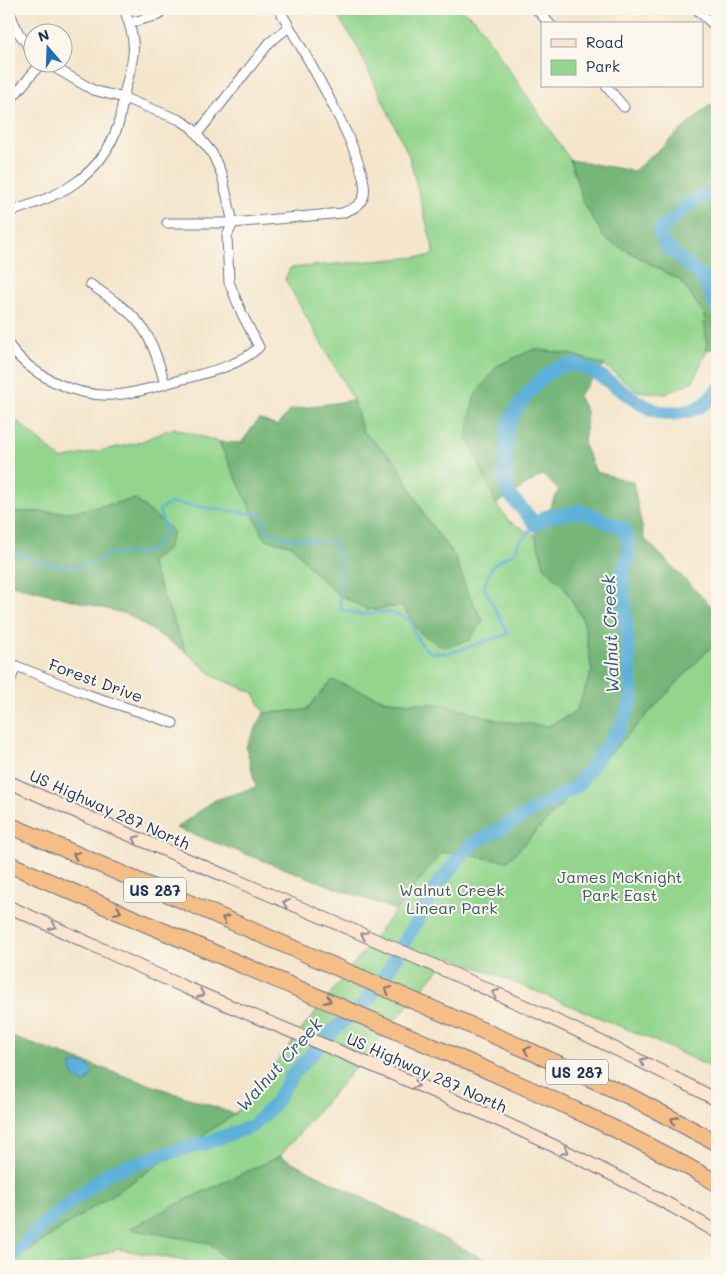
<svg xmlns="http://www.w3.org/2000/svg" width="726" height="1275" viewBox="0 0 726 1275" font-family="Mali,sans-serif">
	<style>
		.green { fill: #93d58d; stroke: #578276 }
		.forest { fill: #76b678; stroke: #48726b }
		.water { fill: #5db0d9; stroke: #3c709c }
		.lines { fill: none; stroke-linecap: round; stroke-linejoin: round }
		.stream { stroke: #5db0d9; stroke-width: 2.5 }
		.river { stroke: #5db0d9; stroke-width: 14 }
		.minor-casing { stroke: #676f84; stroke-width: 11 }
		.secondary-casing { stroke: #676f84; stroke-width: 14 }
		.motorway-casing { stroke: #676f84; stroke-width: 18 }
		.minor { stroke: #fff; stroke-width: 9 }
		.secondary { stroke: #fbe5cf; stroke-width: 12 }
		.motorway { stroke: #f6be87; stroke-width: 16 }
		.oneway { stroke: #8b8a96 }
		.oneway2 { stroke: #7e6f70 }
		.labels { text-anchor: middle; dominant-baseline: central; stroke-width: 4; stroke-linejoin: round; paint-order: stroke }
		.shield { fill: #fbf7ec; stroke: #5e6b89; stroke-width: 1 }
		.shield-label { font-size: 15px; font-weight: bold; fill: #1b2f5e }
		.street-label { font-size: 16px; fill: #1b2f5e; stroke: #fbf7ec }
		.park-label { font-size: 16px; fill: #39586a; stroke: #fbf7ec }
		.water-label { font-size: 18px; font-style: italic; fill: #2f5683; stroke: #fbf7ec }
	</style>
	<rect width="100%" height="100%" fill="#fbf7ec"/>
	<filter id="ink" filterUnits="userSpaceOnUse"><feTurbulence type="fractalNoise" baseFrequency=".02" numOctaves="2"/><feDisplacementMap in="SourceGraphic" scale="10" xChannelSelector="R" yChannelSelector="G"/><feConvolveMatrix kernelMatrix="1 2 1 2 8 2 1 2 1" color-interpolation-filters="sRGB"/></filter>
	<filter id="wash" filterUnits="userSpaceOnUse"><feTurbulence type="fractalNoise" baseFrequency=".0096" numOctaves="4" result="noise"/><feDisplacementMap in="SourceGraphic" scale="20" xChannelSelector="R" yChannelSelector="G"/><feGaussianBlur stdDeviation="1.12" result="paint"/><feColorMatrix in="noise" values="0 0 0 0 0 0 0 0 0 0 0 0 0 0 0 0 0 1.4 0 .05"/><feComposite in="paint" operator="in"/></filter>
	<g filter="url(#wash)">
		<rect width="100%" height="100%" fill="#f4e5cb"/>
		<!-- green -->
		<path class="green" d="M333 9H460L475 19 570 160 583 201 604 238 681 281 704 314 707 350 693 381 666 394 637 391 604 365 570 354 496 504 510 522 535 535 545 568 564 587 584 622 592 671 576 712 548 726 500 721 446 705 387 701 332 680 306 710 264 713 254 693 215 677 186 652 150 562 167 550 173 531 135 499 72 512H9V414L61 459 137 443 174 428 219 442 265 539 293 546 313 571 368 610 402 606 420 633 483 621 468 594 455 557 426 518 395 460 363 432 353 399 285 279 290 268 429 256 434 252 409 156 356 44Z
			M717 641V1070L644 1036 450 956 280 1156 173 1206 130 1229 210 1243 232 1266H198L192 1262 117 1249 66 1266H9V1263L235 1114 442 852 508 861Z"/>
		<!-- forest -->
		<path class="forest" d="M710 105 717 111V348L707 350 704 314 681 281 604 238 583 201 570 160 634 171Z
			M534 349 570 354 604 365 578 396 587 413 584 445 596 472 633 482 644 538 717 612V641L508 861 442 852 395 910 176 828 215 800 256 787 246 747 264 713 306 710 332 680 387 701 446 705 500 721 548 726 576 712 592 671 584 622 564 587 545 568 535 535 559 490 542 475 496 504 467 435 474 397 497 366Z
			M353 400 363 432 395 460 426 518 455 557 468 594 483 621 468 641 443 647 420 633 402 606 368 610 336 593 313 571 293 546 265 539 219 442 241 443 259 419 277 426 290 410Z
			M135 499 173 531 167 550 150 562 186 652 127 614 9 584V512H72Z
			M9 1036 235 1114 9 1263Z
			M280 1156 498 1266H232L210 1243 129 1229 173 1206Z"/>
		<!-- water -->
		<path class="water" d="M87 1063 93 1074 85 1084 73 1076 70 1064Z"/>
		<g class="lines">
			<!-- stream -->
			<path class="stream" d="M9 549C33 559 58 572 86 565 95 563 105 554 114 554 139 552 152 559 166 532L159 510 171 503 262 515 266 531C290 543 310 537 335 544L340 561V609L360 615 379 612 395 614 408 619 420 643 431 653H450L508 634 484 587C489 566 494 562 514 553L519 542 535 525"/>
			<!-- river -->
			<path class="river" d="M717 194 697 198 659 230 664 244 703 278 717 308
				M9 1260 46 1222 108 1173 161 1155 208 1142 253 1126 275 1103 292 1075 335 1029 366 1002 388 971 436 887 469 846 577 786 619 729 632 700 622 572C631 557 631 545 624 529L581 511 546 517 535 525C525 508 509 501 505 482 504 478 507 429 508 425 518 403 550 357 579 366 616 376 642 422 684 412 699 409 708 403 717 390"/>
		</g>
	</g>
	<g filter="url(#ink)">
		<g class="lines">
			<defs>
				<path id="minor" d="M536 9 550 24
					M696 9 717 28
					M9 11 18 32 32 51
					M129 23 159 15
					M606 86 624 107
					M9 102 42 62
					M197 134 270 42 289 27
					M9 212C58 197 101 178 118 125 121 115 122 104 124 94 134 56 139 47 124 9
					M167 223H233L342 213C352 209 361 206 364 195 372 164 297 40 279 9
					M90 284C140 318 148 324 165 384
					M9 345C30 375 75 397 112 395 136 394 160 385 183 379 209 372 239 366 259 347L242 314 229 282 227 236 233 223 222 175 212 153 191 127 180 120 124 98 93 90 45 62
					M9 663 89 695 173 723
					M9 684 16 666"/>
				<path id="secondary" d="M9 782C245 888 488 980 717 1100
					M9 907C69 933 127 962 187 988 366 1064 550 1133 717 1232"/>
				<path id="motorway" d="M9 825 532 1052 631 1097 717 1143
					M9 864C148 926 289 984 429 1045 527 1087 624 1130 717 1183"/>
			</defs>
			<!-- minor casing -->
			<use href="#minor" class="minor-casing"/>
			<!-- secondary casing -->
			<use href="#secondary" class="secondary-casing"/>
			<!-- motorway casing -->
			<use href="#motorway" class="motorway-casing"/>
			<!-- minor -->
			<use href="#minor" class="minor"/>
			<!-- secondary -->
			<use href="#secondary" class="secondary"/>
			<!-- motorway -->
			<use href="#motorway" class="motorway"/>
		</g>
		<!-- one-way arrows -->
		<defs><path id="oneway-chevron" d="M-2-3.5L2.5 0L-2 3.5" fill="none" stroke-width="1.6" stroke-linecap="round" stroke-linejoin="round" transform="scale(1.25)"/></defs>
		<g class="oneway">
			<use href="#oneway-chevron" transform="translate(136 839) rotate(-156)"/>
			<use href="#oneway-chevron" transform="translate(286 903) rotate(-157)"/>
			<use href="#oneway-chevron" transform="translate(53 926) rotate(25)"/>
			<use href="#oneway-chevron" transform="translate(364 935) rotate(-157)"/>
			<use href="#oneway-chevron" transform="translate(495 993) rotate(-156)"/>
			<use href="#oneway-chevron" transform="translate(201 994) rotate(22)"/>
			<use href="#oneway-chevron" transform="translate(643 1061) rotate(-153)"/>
			<use href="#oneway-chevron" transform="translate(416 1085) rotate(23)"/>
			<use href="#oneway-chevron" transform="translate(565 1151) rotate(24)"/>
		</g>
		<g class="oneway2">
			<use href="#oneway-chevron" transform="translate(76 855) rotate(-156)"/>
			<use href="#oneway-chevron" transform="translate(118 911) rotate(23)"/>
			<use href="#oneway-chevron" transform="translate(225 919) rotate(-157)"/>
			<use href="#oneway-chevron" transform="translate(388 990) rotate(-156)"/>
			<use href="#oneway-chevron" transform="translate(328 1000) rotate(24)"/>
			<use href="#oneway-chevron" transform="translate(527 1050) rotate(-157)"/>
			<use href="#oneway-chevron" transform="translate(674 1120) rotate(-152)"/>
		</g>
	</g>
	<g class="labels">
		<!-- shield labels -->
		<g class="shield">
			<rect x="124" y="877.5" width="62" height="25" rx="4"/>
			<rect x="546" y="1059.5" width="62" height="25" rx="4"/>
		</g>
		<g class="shield-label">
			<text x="155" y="890">US 287</text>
			<text x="577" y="1072">US 287</text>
		</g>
		<!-- street labels -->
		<g class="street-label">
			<text transform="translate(96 680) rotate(20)">Forest Drive</text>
			<text transform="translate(110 809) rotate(24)">US Highway 287 North</text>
			<text transform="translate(427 1072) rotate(24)">US Highway 287 North</text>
		</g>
		<!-- park labels -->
		<g class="park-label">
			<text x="620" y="876">James McKnight<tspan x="620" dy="18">Park East</tspan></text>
			<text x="452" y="889">Walnut Creek<tspan x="452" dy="18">Linear Park</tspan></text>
		</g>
		<!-- water labels -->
		<g class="water-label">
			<text transform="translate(610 634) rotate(-92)">Walnut Creek</text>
			<text transform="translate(279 1064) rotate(-48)">Walnut Creek</text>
		</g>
	</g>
	<!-- margin -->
	<rect width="726" height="1275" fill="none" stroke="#fbf7ec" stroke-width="30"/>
	<!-- legend -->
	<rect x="541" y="22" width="162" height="65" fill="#fbf7ec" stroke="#a1a7b3"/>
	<rect x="551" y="39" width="25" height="8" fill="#fbe5cf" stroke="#a1a7b3"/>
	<text x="586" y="48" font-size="15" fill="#1b2f5e">Road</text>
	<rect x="551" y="60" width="25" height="15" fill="#93d58d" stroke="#a1a7b3"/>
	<text x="586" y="72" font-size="15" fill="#1b2f5e">Park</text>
	<!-- north arrow -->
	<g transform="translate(48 48) rotate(341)"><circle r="24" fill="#fbf7ec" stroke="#a1a7b3"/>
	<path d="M0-4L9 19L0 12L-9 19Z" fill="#1f6fb2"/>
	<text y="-8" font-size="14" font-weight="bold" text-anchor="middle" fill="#1b2f5e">N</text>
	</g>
</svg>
